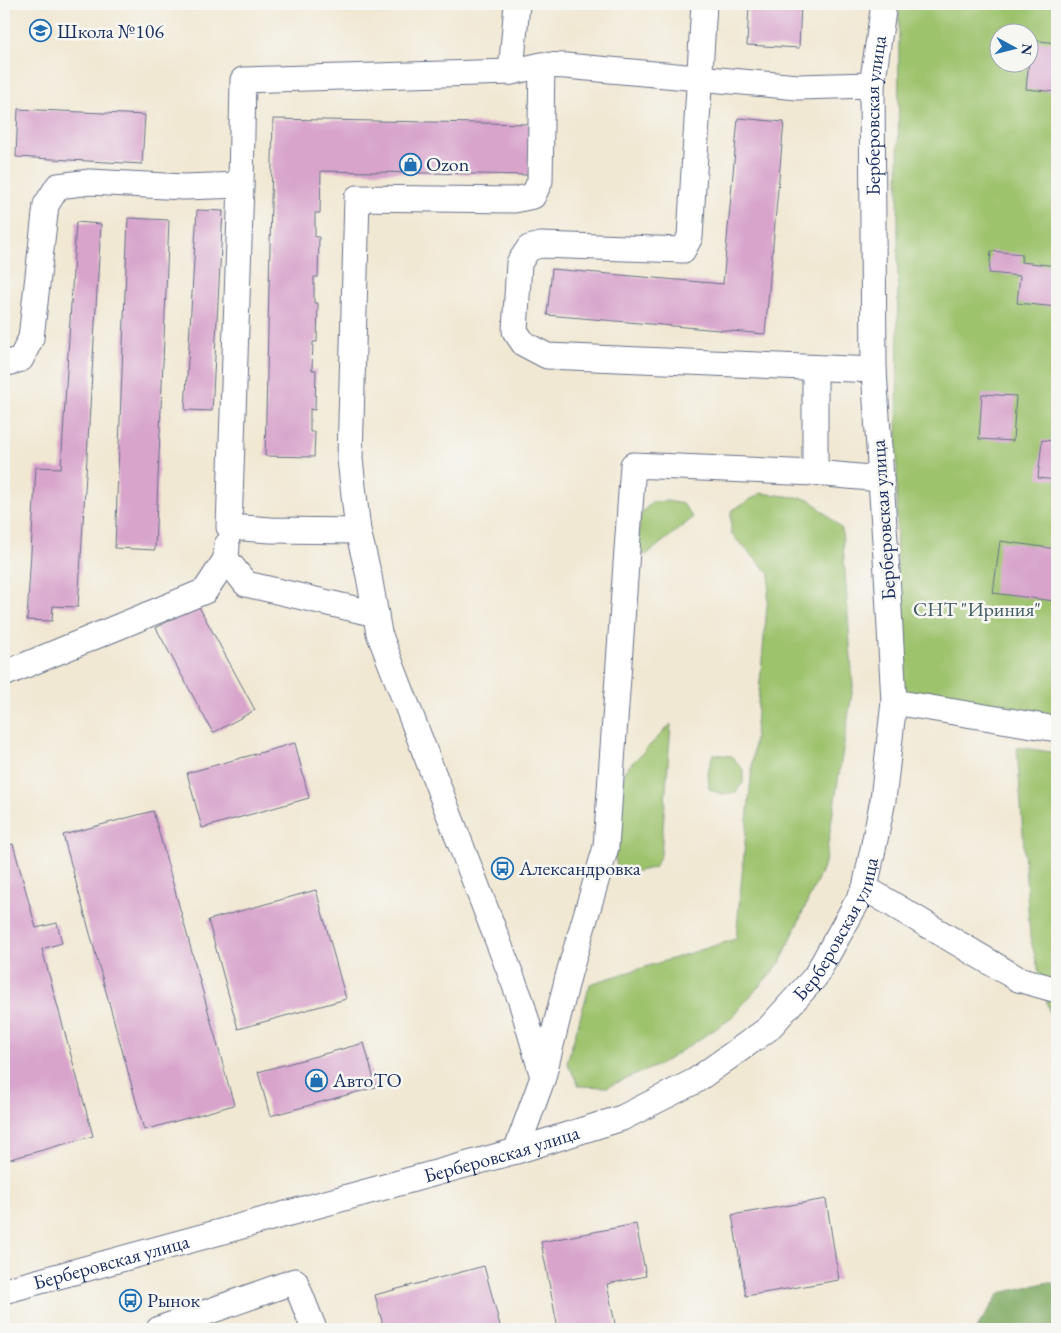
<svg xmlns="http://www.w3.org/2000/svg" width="1061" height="1333" viewBox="0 0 1061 1333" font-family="'EB Garamond',serif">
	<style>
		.green { fill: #9ec36d; stroke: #5c7966; fill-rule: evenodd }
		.forest { fill: #7ea960; stroke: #4c6c5f }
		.building { fill: #d8a4cc }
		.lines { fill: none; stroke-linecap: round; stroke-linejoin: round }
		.minor-casing { stroke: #667087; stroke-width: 27 }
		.minor { stroke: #fff; stroke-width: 25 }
		.labels { text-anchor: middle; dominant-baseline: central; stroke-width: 5; stroke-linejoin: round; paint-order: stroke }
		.poi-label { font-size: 20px; fill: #1b2f5e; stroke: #f6f6f2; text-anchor: start }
		.street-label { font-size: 20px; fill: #1b2f5e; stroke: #f6f6f2 }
		.park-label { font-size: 20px; fill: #425b62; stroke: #f6f6f2 }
	</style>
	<rect width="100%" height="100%" fill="#f6f6f2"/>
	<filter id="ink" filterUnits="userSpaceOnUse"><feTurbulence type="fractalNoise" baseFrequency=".02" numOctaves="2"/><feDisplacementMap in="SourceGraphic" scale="10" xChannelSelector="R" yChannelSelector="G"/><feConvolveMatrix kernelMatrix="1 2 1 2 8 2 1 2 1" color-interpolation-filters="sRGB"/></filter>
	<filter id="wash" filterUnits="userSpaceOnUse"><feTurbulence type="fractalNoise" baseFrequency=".0096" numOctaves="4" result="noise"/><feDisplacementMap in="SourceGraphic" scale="20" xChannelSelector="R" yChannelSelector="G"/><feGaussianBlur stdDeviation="1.12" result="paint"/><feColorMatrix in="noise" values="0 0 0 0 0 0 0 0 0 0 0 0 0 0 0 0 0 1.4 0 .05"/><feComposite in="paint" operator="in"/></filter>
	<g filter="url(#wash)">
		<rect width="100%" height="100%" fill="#f1e8d3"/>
		<!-- green -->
		<path class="green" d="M899 4H1057V723L896 697ZM998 32H1028V62H998Z
			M761 493 810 499 842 529 853 687 825 863 780 963 729 1020 661 1064 607 1087 579 1086 567 1062 590 984 736 939 770 574 731 534V511Z
			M667 501 683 504 693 518 646 555 638 551 640 516 651 502Z
			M671 724 661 855 654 868 632 872 617 867 613 847 616 796 625 770Z
			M1017 747 1057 753V1042L1030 937Z
			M713 754 732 756 743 770V783L735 793 721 794 709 789 708 772Z"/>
		<!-- forest -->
		<path class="forest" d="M1049 1282 1057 1285V1329H976L1000 1293Z"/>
		<g id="blocks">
			<!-- building -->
			<path class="building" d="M749 4H801L799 48 747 45Z
				M1031 40 1057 43V92L1026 89Z
				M18 109 145 115 142 164 16 157Z
				M738 118 784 122 765 334 547 315 552 269 723 284Z
				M273 119 530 124 529 175 321 171 320 213H315V237H319L318 277H314V303H318L317 342H313L312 370H316L315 410 310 409V432H315L314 457 265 456Z
				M197 210 223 211 212 411 185 410Z
				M128 218 169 220 155 550 115 548Z
				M76 222 101 224 78 607 53 606 52 621 27 620 36 467 61 468Z
				M991 251 1022 254 1021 262 1057 266V307L1017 303 1020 276 989 273Z
				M982 394 1016 396 1013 441 979 439Z
				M1042 440 1057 441V480L1038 478Z
				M1000 541 1057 549V577L1054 601 993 593Z
				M198 605 255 710 213 733 156 628Z
				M295 743 309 798 202 828 187 773Z
				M153 811 234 1105 144 1130 63 835Z
				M13 844 36 928 57 923 62 943 42 949 93 1136 7 1160 4 1148V847Z
				M316 890 346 999 238 1029 208 920Z
				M364 1043 376 1087 270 1116 258 1072Z
				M826 1199 839 1280 746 1296 732 1215Z
				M636 1224 646 1276 607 1284 616 1329H558L541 1242Z
				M484 1266 501 1329H384L375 1295Z"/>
		</g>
	</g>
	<g filter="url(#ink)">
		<use href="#blocks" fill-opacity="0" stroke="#667087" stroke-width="1"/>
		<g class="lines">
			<defs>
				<g id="minor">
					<path d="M704 4 690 237 683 250 541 245 529 248 519 263 515 331 524 344 547 356 874 370"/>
					<path d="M542 65 540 181 533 196 514 200 357 198 350 459 358 531 369 576 379 633 521 1001 543 1077"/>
					<path d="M511 72 517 4"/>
					<path d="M4 364 21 359 31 338 46 205 58 186 90 182 184 187 241 185"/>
					<path d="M815 369V473"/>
					<path d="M358 531 271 530 229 527 241 185 243 80 511 72 542 65 566 66 798 87 872 85"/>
					<path d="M227 545 226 559 246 584 376 614"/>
					<path d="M4 674 205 591 226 559"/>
					<path d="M894 702 1057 729"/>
					<path d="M865 888 1018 979 1057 990"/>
					<path d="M516 1151 543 1077 569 973 606 847 633 465 815 473 881 479"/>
					<path id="s1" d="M4 1291 516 1151 622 1118 695 1081 768 1029 815 977 865 888 883 800 894 702 887 573 874 370 872 85 884 4"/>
					<path d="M159 1329 295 1281 314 1329"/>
				</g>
			</defs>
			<!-- minor casing -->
			<use href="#minor" class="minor-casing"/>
			<!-- minor -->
			<use href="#minor" class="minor"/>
		</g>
	</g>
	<!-- icons -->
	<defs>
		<symbol id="school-ring" viewBox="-11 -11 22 22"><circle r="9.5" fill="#f6f6f2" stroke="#1f6fb2" stroke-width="1.5"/><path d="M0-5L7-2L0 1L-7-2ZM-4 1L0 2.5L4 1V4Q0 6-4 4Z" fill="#1f6fb2"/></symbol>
		<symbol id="shop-ring" viewBox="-11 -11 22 22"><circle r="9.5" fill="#f6f6f2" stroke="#1f6fb2" stroke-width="1.5"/><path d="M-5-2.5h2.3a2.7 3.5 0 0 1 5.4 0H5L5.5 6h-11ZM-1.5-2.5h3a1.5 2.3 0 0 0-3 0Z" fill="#1f6fb2"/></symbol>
		<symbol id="bus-ring" viewBox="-11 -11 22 22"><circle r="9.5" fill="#f6f6f2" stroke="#1f6fb2" stroke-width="1.5"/><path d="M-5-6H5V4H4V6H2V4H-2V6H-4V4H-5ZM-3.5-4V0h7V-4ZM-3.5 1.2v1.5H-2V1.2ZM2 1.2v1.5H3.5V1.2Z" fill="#1f6fb2"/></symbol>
	</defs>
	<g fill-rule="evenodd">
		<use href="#school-ring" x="28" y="18" width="25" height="25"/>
		<use href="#shop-ring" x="398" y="152" width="25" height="25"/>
		<use href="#bus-ring" x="490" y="856" width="25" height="25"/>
		<use href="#shop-ring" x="304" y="1068" width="25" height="25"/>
		<use href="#bus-ring" x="118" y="1288" width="25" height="25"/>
	</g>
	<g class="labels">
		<!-- poi labels -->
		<g class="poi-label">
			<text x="57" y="31">Школа №106</text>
			<text x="426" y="164">Ozon</text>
			<text x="519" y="868">Александровка</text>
			<text x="333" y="1080">АвтоТО</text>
			<text x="147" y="1300">Рынок</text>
		</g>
		<!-- street labels -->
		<g class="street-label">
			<text stroke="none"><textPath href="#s1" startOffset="1761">Берберовская улица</textPath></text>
			<text transform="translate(883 520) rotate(-94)">Берберовская улица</text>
			<text stroke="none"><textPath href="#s1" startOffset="936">Берберовская улица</textPath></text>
			<text stroke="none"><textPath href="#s1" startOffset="516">Берберовская улица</textPath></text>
			<text stroke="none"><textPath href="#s1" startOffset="111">Берберовская улица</textPath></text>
		</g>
		<!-- park labels -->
		<g class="park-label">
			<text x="977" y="609">СНТ "Ириния"</text>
		</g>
	</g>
	<!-- margin -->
	<rect width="1061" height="1333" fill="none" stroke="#f6f6f2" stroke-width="20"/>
	<!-- north arrow -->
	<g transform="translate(1014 48) rotate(97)"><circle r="24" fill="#f6f6f2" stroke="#9ea6b7"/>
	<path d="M0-4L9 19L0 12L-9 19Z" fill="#1f6fb2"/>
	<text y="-8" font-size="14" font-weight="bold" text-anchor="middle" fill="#1b2f5e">N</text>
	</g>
</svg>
